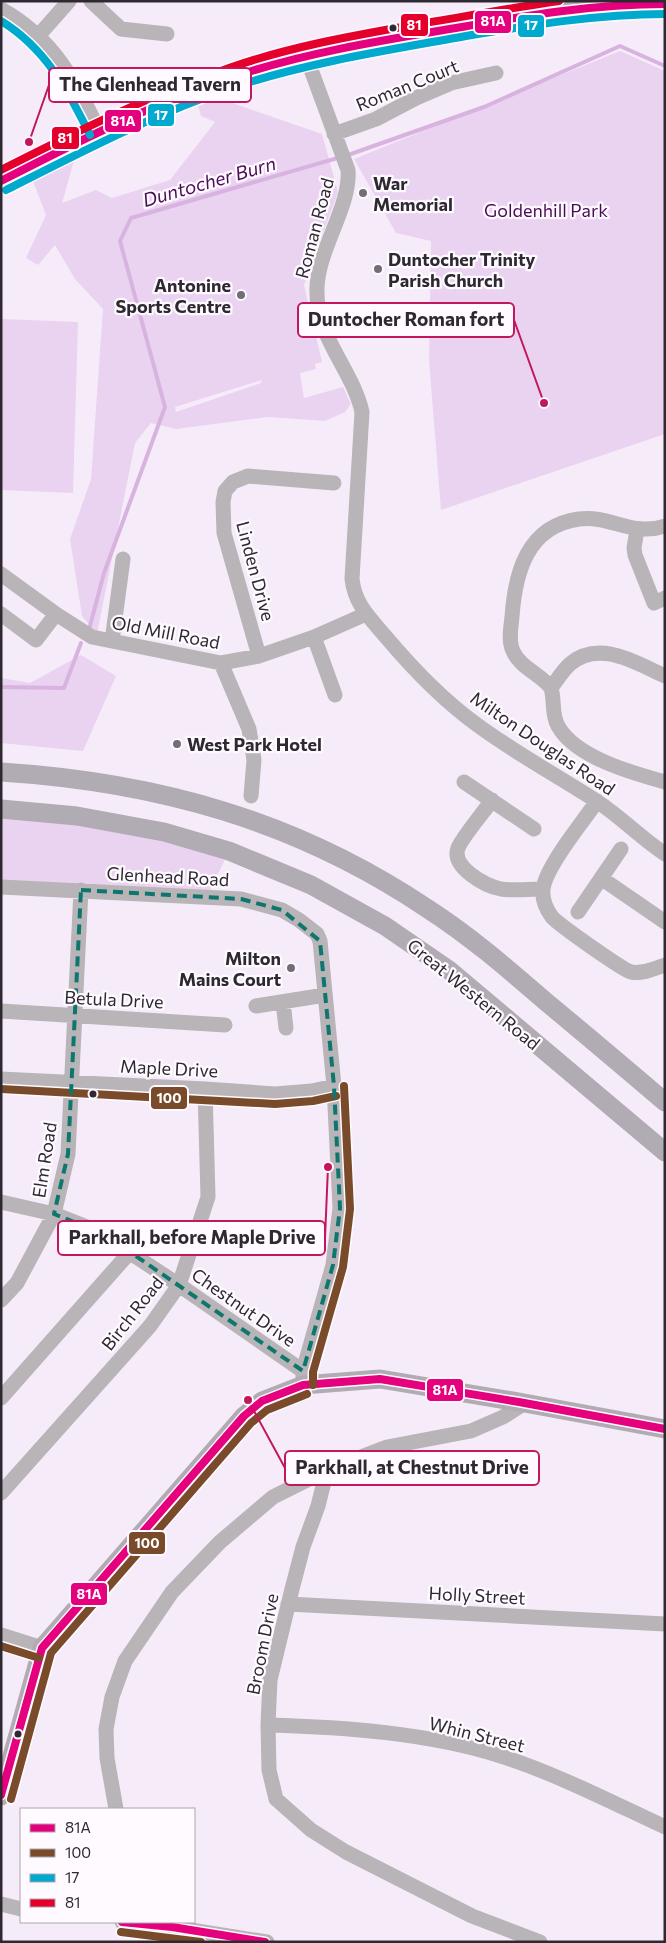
<svg xmlns="http://www.w3.org/2000/svg" width="666" height="1943" viewBox="0 0 666 1943" font-family="Commissioner,sans-serif">
	<style>
		.green { fill: #ead3f0; fill-rule: evenodd }
		.lines { fill: none; stroke-linecap: round; stroke-linejoin: round }
		.stream { stroke: #d8b3e0; stroke-width: 4 }
		.minor { stroke: #b8b4b8; stroke-width: 15 }
		.major { stroke: #b1abb3; stroke-width: 19 }
		.bus-1-casing { stroke: #fefaff; stroke-width: 11 }
		.bus-2-casing { stroke: #fefaff; stroke-width: 11 }
		.bus-3-casing { stroke: #fefaff; stroke-width: 11 }
		.bus-4-casing { stroke: #fefaff; stroke-width: 11 }
		.bus-1 { stroke: #e5007d; stroke-width: 8 }
		.bus-2 { stroke: #7a4b2a; stroke-width: 8 }
		.bus-3 { stroke: #00a9ce; stroke-width: 8 }
		.bus-4 { stroke: #e4002b; stroke-width: 8 }
		.marked { fill: none; stroke: #0f766e; stroke-width: 4; stroke-dasharray: 10 6; stroke-linejoin: round }
		.bus-dot { fill: #2e2830; stroke: #fefaff; stroke-width: 2 }
		.poi-dot { fill: #746d76; stroke: #fefaff; stroke-width: 2 }
		.labels { text-anchor: middle; dominant-baseline: central; stroke-width: 4.5; stroke-linejoin: round; paint-order: stroke }
		.street-label { font-size: 18px; fill: #2e2830; stroke: #fefaff }
		.poi-label { font-size: 18px; font-weight: bold; fill: #2e2830; stroke: #fefaff; text-anchor: start }
		.park-label { font-size: 18px; fill: #480c55; stroke: #fefaff }
		.water-label { font-size: 19px; font-style: italic; fill: #4a0e57; stroke: #fefaff }
		.leader { fill: none; stroke: #c2185b; stroke-width: 2 }
		.callout-dot { fill: #c2185b; stroke: #fefaff; stroke-width: 2 }
		.callout { fill: #fefaff; stroke: #c2185b; stroke-width: 2 }
		.callout-label { font-size: 19px; text-anchor: middle; font-weight: bold; fill: #2e2830 }
		.line-badge { stroke: #fefaff; stroke-width: 2 }
		.badge-label { font-size: 14px; text-anchor: middle; font-weight: bold; fill: #fff }
	</style>
	<rect width="100%" height="100%" fill="#f6ecf9"/>
	<!-- green -->
	<path class="green" d="M620 51 665 71V434L441 510 429 360 431 241 396 233 354 159Z
		M218 98 322 134 338 192 304 285 322 362 315 364 316 369 300 373 304 398 343 387 351 404 345 412 325 421 268 417 176 429 151 423 135 443 97 634 82 616 70 539 91 479 103 309 75 279 55 245 38 265 26 258 46 215 31 176 74 161 62 203 96 190 112 198 170 180 215 122 201 116 198 105ZM262 380 261 383 176 412 175 407Z
		M1 319 78 322 73 493 1 490Z
		M81 655 116 676 83 751 1 743V678L30 683Z
		M1 809 229 851 207 897 1 887Z"/>
	<g class="lines">
		<!-- stream -->
		<path class="stream" d="M348 155 484 107 620 46 665 66
			M90 626 104 573 165 407 120 241 131 218 341 157
			M1 687 64 688 81 643"/>
		<!-- minor -->
		<path class="minor" d="M91 1 121 29 167 34
			M1 9C52 37 75 80 99 131
			M39 35 69 1
			M306 56 348 170C351 206 318 249 317 288 315 337 352 368 362 412L352 579C355 605 370 618 386 637 413 669 443 700 476 724 515 753 558 776 598 802 622 818 641 838 665 854
			M334 134 376 119 416 98 451 83 496 73
			M637 530 634 548 635 555 654 603 665 598
			M1 574 56 614 92 637 221 663 259 656 314 637 366 614
			M1 614 36 640 56 614
			M314 637 335 695
			M112 641 123 559
			M259 656 224 533 223 502 225 491 233 482 248 476 334 483
			M221 663 249 729 254 760 251 796
			M551 688C541 674 520 668 513 651 508 641 511 627 512 617 515 573 527 526 579 519 610 515 633 537 665 526
			M551 688C555 701 551 713 558 726 575 757 632 773 665 782
			M551 688C557 680 563 670 570 664 599 639 636 663 665 676
			M464 782 534 829
			M492 800C484 812 463 836 458 848 451 867 485 886 501 889 514 891 529 889 543 889
			M597 801C583 822 546 866 543 889 542 899 546 909 552 917 559 925 623 970 631 972 642 974 654 969 665 965
			M601 878 665 922
			M1 887 241 899 282 910 299 920 317 934 320 941 334 1086 340 1208 333 1265 303 1371V1385
			M578 912 621 849
			M283 1002 286 1028
			M256 1006 325 995
			M1 1011 225 1025
			M1 1079 205 1089 275 1094 312 1091 334 1086
			M1 1202 54 1214 97 1231 179 1285 303 1371
			M1 1300 17 1283 54 1214 68 1154 81 890
			M1 1398 130 1252
			M327 1470 318 1506 303 1547 292 1589 270 1680 268 1725 269 1770 276 1799 311 1830 346 1852 472 1916 540 1942
			M1 1493 150 1326 179 1285 208 1197 205 1089
			M288 1604 665 1624
			M1 1635 42 1648
			M268 1725C344 1727 428 1733 501 1756 557 1774 611 1802 665 1827
			M116 1809 107 1758 106 1729 112 1697 125 1661 172 1592 220 1542 273 1497 327 1470 387 1447 471 1431 503 1417 525 1403
			M1 1904 21 1909
			M122 1922 172 1927 267 1942"/>
		<!-- major -->
		<path class="major" d="M1 181C87 137 175 92 269 66 336 47 405 37 473 25 537 15 600 2 665 4
			M1 772C158 782 297 821 428 909 470 936 508 969 545 1001 585 1034 625 1068 665 1102
			M1 809 77 816 164 832 229 851 311 885 385 926 449 970 665 1152
			M1 1796 42 1648 244 1416 262 1401 303 1385 380 1379 519 1402 665 1429"/>
		<defs>
			<path id="bus-1" d="M1 181C77 142 152 104 233 77 307 52 385 40 462 27 529 15 596 4 665 4
				M1 1795 42 1648 244 1416 262 1401 303 1385 380 1379 519 1402 665 1429
				M122 1922 172 1927 265 1942"/>
			<path id="bus-2" d="M1 1089 275 1104 313 1101 336 1096
				M313 1385V1372L343 1267 350 1209 344 1086
				M1 1646 39 1658
				M11 1799 51 1653 251 1423 267 1410 307 1394
				M121 1932 201 1942"/>
			<path id="bus-3" d="M1 21C45 48 68 90 90 135
				M6 190C81 152 156 113 237 86 311 62 389 50 466 36 532 25 598 14 665 14"/>
			<path id="bus-4" d="M1 170C76 132 150 95 229 68 289 47 351 36 413 25 462 17 510 8 559 1"/>
		</defs>
		<!-- bus-1 casing -->
		<use href="#bus-1" class="bus-1-casing"/>
		<!-- bus-2 casing -->
		<use href="#bus-2" class="bus-2-casing"/>
		<!-- bus-3 casing -->
		<use href="#bus-3" class="bus-3-casing"/>
		<!-- bus-4 casing -->
		<use href="#bus-4" class="bus-4-casing"/>
		<!-- bus-1 -->
		<use href="#bus-1" class="bus-1"/>
		<!-- bus-2 -->
		<use href="#bus-2" class="bus-2"/>
		<!-- bus-3 -->
		<use href="#bus-3" class="bus-3"/>
		<!-- bus-4 -->
		<use href="#bus-4" class="bus-4"/>
	</g>
	<!-- marked area -->
	<path class="marked" d="M81 890 241 899 282 910 320 941 334 1086 340 1208 333 1265 303 1371 130 1252 97 1231 54 1214 68 1154Z"/>
	<!-- markers -->
	<g class="bus-dot">
		<circle cx="393" cy="28" r="4.5"/>
		<circle cx="93" cy="1094" r="4.5"/>
		<circle cx="18" cy="1734" r="4.5"/>
	</g>
	<g class="poi-dot">
		<circle cx="363" cy="193" r="5"/>
		<circle cx="378" cy="269" r="5"/>
		<circle cx="241" cy="295" r="5"/>
		<circle cx="177" cy="744" r="5"/>
		<circle cx="291" cy="968" r="5"/>
	</g>
	<g class="labels">
		<!-- street labels -->
		<g class="street-label">
			<text transform="translate(407 85) rotate(-22)">Roman Court</text>
			<text transform="translate(314 228) rotate(-75)">Roman Road</text>
			<text transform="translate(256 571) rotate(75)">Linden Drive</text>
			<text transform="translate(166 632) rotate(11)">Old Mill Road</text>
			<text transform="translate(543 743) rotate(34)">Milton Douglas Road</text>
			<text transform="translate(168 876) rotate(3)">Glenhead Road</text>
			<text transform="translate(474 994) rotate(39)">Great Western Road</text>
			<text transform="translate(114 999) rotate(3)">Betula Drive</text>
			<text transform="translate(169 1068) rotate(3)">Maple Drive</text>
			<text transform="translate(44 1160) rotate(-81)">Elm Road</text>
			<text transform="translate(244 1307) rotate(35)">Chestnut Drive</text>
			<text transform="translate(132 1313) rotate(-52)">Birch Road</text>
			<text transform="translate(477 1595) rotate(3)">Holly Street</text>
			<text transform="translate(262 1644) rotate(-79)">Broom Drive</text>
			<text transform="translate(477 1734) rotate(14)">Whin Street</text>
		</g>
		<!-- poi labels -->
		<g class="poi-label">
			<text x="373" y="183">War<tspan x="373" dy="21">Memorial</tspan></text>
			<text x="388" y="259">Duntocher Trinity<tspan x="388" dy="21">Parish Church</tspan></text>
			<text x="231" y="285" text-anchor="end">Antonine<tspan x="231" dy="21">Sports Centre</tspan></text>
			<text x="187" y="744">West Park Hotel</text>
			<text x="281" y="958" text-anchor="end">Milton<tspan x="281" dy="21">Mains Court</tspan></text>
		</g>
		<!-- park labels -->
		<g class="park-label">
			<text x="546" y="210">Goldenhill Park</text>
		</g>
		<!-- water labels -->
		<g class="water-label">
			<text transform="translate(209 181) rotate(-16)">Duntocher Burn</text>
		</g>
	</g>
	<!-- callouts -->
	<path class="leader" d="M29 142L49 85M544 403L514 320M328 1167L325 1238M248 1400L285 1468"/>
	<g class="callout-dot">
		<circle cx="29" cy="142" r="5"/>
		<circle cx="544" cy="403" r="5"/>
		<circle cx="328" cy="1167" r="5"/>
		<circle cx="248" cy="1400" r="5"/>
	</g>
	<g class="callout">
		<rect x="49" y="68" width="202" height="34" rx="5"/>
		<rect x="298" y="303" width="216" height="34" rx="5"/>
		<rect x="58" y="1221" width="267" height="34" rx="5"/>
		<rect x="285" y="1451" width="254" height="34" rx="5"/>
	</g>
	<g class="callout-label">
		<text x="150" y="91">The Glenhead Tavern</text>
		<text x="406" y="326">Duntocher Roman fort</text>
		<text x="192" y="1244">Parkhall, before Maple Drive</text>
		<text x="412" y="1474">Parkhall, at Chestnut Drive</text>
	</g>
	<g class="line-badge">
		<rect x="474" y="10" width="38" height="24" rx="5" fill="#e5007d"/>
		<rect x="400" y="13" width="29" height="24" rx="5" fill="#e4002b"/>
		<rect x="517" y="14" width="28" height="24" rx="5" fill="#00a9ce"/>
		<rect x="147" y="103" width="28" height="24" rx="5" fill="#00a9ce"/>
		<rect x="104" y="109" width="38" height="24" rx="5" fill="#e5007d"/>
		<rect x="51" y="126" width="29" height="24" rx="5" fill="#e4002b"/>
		<rect x="150" y="1086" width="38" height="24" rx="5" fill="#7a4b2a"/>
		<rect x="426" y="1378" width="38" height="24" rx="5" fill="#e5007d"/>
		<rect x="128" y="1531" width="38" height="24" rx="5" fill="#7a4b2a"/>
		<rect x="70" y="1582" width="38" height="24" rx="5" fill="#e5007d"/>
	</g>
	<g class="badge-label">
		<text x="493" y="26">81A</text>
		<text x="414" y="30">81</text>
		<text x="531" y="30">17</text>
		<text x="161" y="120">17</text>
		<text x="123" y="126">81A</text>
		<text x="65" y="143">81</text>
		<text x="169" y="1103">100</text>
		<text x="445" y="1395">81A</text>
		<text x="147" y="1548">100</text>
		<text x="89" y="1599">81A</text>
	</g>
	<!-- border -->
	<rect width="666" height="1943" fill="none" stroke="#2e2830" stroke-width="5"/>
	<!-- legend -->
	<rect x="20" y="1808" width="175" height="115" fill="#fefaff" stroke="#aba6ac"/>
	<rect x="30" y="1824" width="25" height="8" fill="#e5007d" stroke="#aba6ac"/>
	<text x="65" y="1833" font-size="15" fill="#2e2830">81A</text>
	<rect x="30" y="1849" width="25" height="8" fill="#7a4b2a" stroke="#aba6ac"/>
	<text x="65" y="1858" font-size="15" fill="#2e2830">100</text>
	<rect x="30" y="1874" width="25" height="8" fill="#00a9ce" stroke="#aba6ac"/>
	<text x="65" y="1883" font-size="15" fill="#2e2830">17</text>
	<rect x="30" y="1899" width="25" height="8" fill="#e4002b" stroke="#aba6ac"/>
	<text x="65" y="1908" font-size="15" fill="#2e2830">81</text>
</svg>
